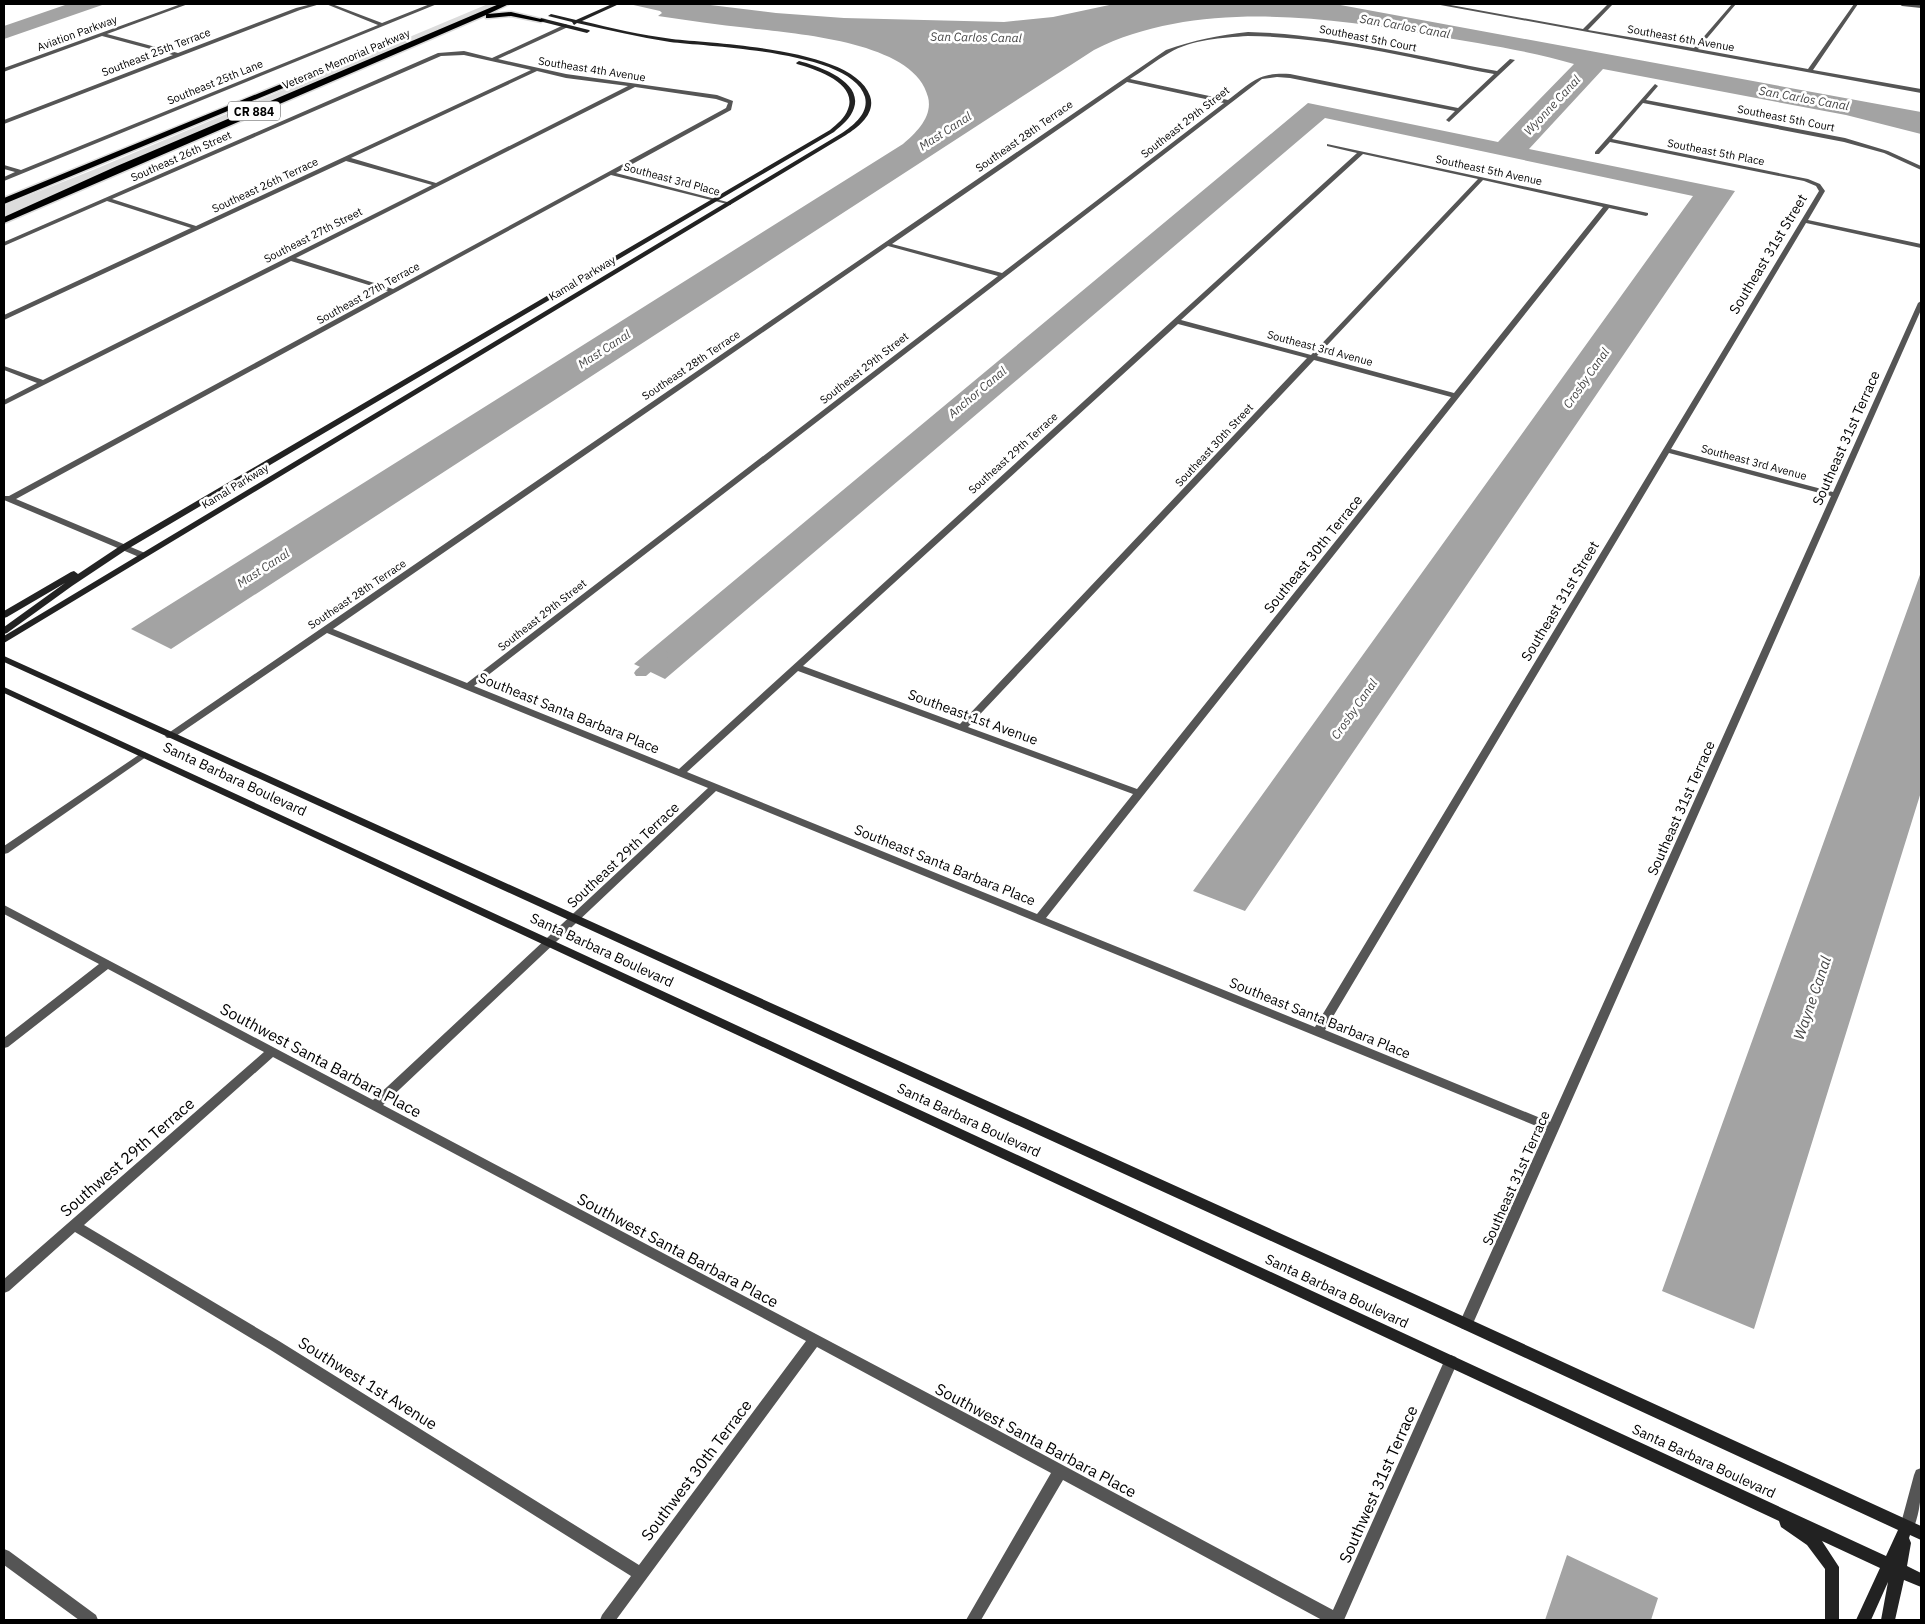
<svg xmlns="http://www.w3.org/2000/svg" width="1925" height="1624" viewBox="0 0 1925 1624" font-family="'IBM Plex Sans',sans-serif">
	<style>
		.green { fill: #dcdcdc }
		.water { fill: #a3a3a3 }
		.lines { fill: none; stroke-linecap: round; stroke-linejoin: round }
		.canal { fill: #a3a3a3; fill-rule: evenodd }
		.highway-casing { stroke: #dbdbdb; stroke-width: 3 }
		.street { fill: #555; fill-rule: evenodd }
		.secondary { fill: #222; fill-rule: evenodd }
		.highway { fill: #000; fill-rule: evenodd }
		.labels { text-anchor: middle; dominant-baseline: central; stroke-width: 5; stroke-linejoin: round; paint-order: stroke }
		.far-street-label { font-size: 11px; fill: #000; stroke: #fff }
		.far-water-label { font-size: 12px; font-style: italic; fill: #444; stroke: #fff }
		.shield { fill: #fff; stroke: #4c4c4c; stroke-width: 1 }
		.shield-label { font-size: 12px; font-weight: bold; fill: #000 }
		.street-label { font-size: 14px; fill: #000; stroke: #fff }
		.water-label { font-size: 15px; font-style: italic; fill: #444; stroke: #fff }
		.near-street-label { font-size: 16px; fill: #000; stroke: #fff }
	</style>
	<rect width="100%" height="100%" fill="#fff"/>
	<!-- green -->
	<path class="green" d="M488 4H497L119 164 4 216V205L93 170Z"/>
	<!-- water -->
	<path class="water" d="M68 4H105L4 39V26Z
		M629 4H702L776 13 844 18 1004 22 1053 17 1114 4H1335L1921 112V134L1846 115 1603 69 1529 149 1735 191 1245 911 1193 891 1693 196 1325 118 665 679 634 664 1308 103 1498 142 1574 64C1531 51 1477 43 1430 35 1324 16 1193 0 1094 50L171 649 131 629 903 144C917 132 933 116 928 97 915 41 794 34 749 28 718 25 688 20 658 16L662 13 660 11Z
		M1921 572V792L1754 1329 1662 1291Z
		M1567 1555 1658 1598 1651 1620H1545Z"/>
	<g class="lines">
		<!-- canal -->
		<path class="canal" d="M662 651 667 652 669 655 667 658 646 676H636L634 673 636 670 657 652Z"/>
		<defs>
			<path id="highway" d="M499 4H509L488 14 511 12 545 20 541 22 511 16 489 18H486V15L4 223V217L117 166Z
				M286 82 293 84 4 204V198Z"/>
		</defs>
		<!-- highway casing -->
		<use href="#highway" class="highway-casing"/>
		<!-- street -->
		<path class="street" d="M181 4H188L107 34 178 53 296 8 312 4H320L300 10 4 124V120L173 55 102 36 6 71 4 72V68Z
			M326 4H332L382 23 430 4H437L4 181V177L15 172 4 169V165L21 170 378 25Z
			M1435 4H1445L1583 29 1608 4H1613L1588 30 1694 48 1732 4H1736L1698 49 1808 69 1854 4H1858L1813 70 1921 89V93Z
			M1899 4 1921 5V8L1902 6Z
			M566 24 568 27 498 59 566 74 717 95 733 101 731 110 616 173 731 203V205L611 175 16 499 145 553V557H139L4 500V496H9L388 291 291 261 4 405V400L37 383 4 370V366L43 380 432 185 346 161 4 320V315L191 228 107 201 6 245 4 246V242L438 53 464 51 492 58ZM464 55 531 70 196 226 112 199 441 56ZM537 71 566 78 628 86 436 183 351 158ZM635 87 716 99 728 103 726 108 393 289 296 258Z
			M1248 32C1332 34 1415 56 1497 71L1510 59 1515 60 1449 122 1446 120 1455 111 1290 78 1277 77 1262 79 474 686 679 769 1357 153 1327 146V144L1648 213V215L1646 216 1609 208 1046 918 1315 1027 1819 191 1816 186 1804 181 1610 142 1599 154H1595V152L1655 84 1658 86 1646 100 1845 138 1888 151 1921 166V170L1919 169 1884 153 1844 142 1643 103 1612 139 1808 179 1820 184 1825 191 1808 220 1921 244V248L1806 223 1671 449 1833 492 1918 303 1921 301V310L1471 1328 1466 1330 1461 1328 1459 1324 1546 1130 716 791 383 1105 975 1418 1333 1610 1446 1357 1451 1355 1456 1357 1458 1361 1344 1620H1322L1063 1480 981 1620H966L1051 1473 817 1347 616 1620H600L602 1615 631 1576 269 1349 75 1232 9 1291 4 1293V1279L264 1052 108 969 8 1047 4 1048V1038L99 964 4 914V905L373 1100 708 788 327 633 173 738H167L165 736 167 734 1166 50C1194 40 1219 35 1248 32ZM1248 36C1332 37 1413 59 1494 74L1458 108 1290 74C1258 72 1252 82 1228 100L1130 79C1143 71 1155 61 1169 53 1192 39 1222 38 1248 36ZM1127 82 1224 103 1002 273 892 244ZM1363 154 1478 179 1311 355 1181 320ZM1483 180 1603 207 1454 393 1317 356ZM888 246 998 276 467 683 333 629ZM1178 324 1307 358 960 724 803 666ZM1314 360 1451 397 1137 789 968 727ZM1669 453 1831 496 1550 1122 1325 1030ZM798 671 1133 794 1037 914 687 772ZM273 1057 806 1341 639 1565 279 1341 84 1225Z
			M143 752 146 753 148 755 146 757 8 853 4 854V846Z
			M1921 1468C1922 1490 1921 1512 1912 1532L1907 1534 1902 1532 1900 1527 1914 1475 1916 1470Z
			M4 1549 9 1551 96 1615 98 1620H79L4 1565Z"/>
		<!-- secondary -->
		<path class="secondary" d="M612 4H619L582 21C611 28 641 35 672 39 716 44 854 48 870 96 876 113 859 127 846 135L4 643V636L842 133C854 125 869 113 865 97 852 51 711 47 670 42 639 37 608 30 577 23L574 25 572 22 548 16 551 14 576 20Z
			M541 18 589 30 590 31 587 33 539 21Z
			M799 61C818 66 863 81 854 108 851 118 842 125 834 132L126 550 72 586 7 633 4 634V627L65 583 7 617 4 618V611L71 572 74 571 78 574 120 546 830 130C837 124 845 118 848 109 858 83 815 69 797 64L796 63Z
			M4 656 1410 1292 1921 1526V1540L1910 1535 1909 1538 1911 1543 1907 1566 1921 1573V1587L1904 1580 1895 1620H1881L1888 1582 1871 1620H1856L1880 1568 1822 1541 1839 1567V1620H1825V1569L1807 1545 1781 1527 1779 1521 4 693V687L1886 1556 1898 1530 1400 1300 4 662Z"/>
		<!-- highway -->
		<use href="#highway" class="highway"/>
	</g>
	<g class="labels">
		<!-- far-street labels -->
		<g class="far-street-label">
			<text transform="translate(77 33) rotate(-20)">Aviation Parkway</text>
			<text transform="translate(1368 38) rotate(11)">Southeast 5th Court</text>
			<text transform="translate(1681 38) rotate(10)">Southeast 6th Avenue</text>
			<text transform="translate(156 52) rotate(-21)">Southeast 25th Terrace</text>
			<text transform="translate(346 59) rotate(-23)">Veterans Memorial Parkway</text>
			<text transform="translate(592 69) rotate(9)">Southeast 4th Avenue</text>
			<text transform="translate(215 82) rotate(-22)">Southeast 25th Lane</text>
			<text transform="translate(1786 118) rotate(11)">Southeast 5th Court</text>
			<text transform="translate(1185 122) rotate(-38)">Southeast 29th Street</text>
			<text transform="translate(1024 136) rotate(-35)">Southeast 28th Terrace</text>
			<text transform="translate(1716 152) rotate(11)">Southeast 5th Place</text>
			<text transform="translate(181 156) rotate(-24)">Southeast 26th Street</text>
			<text transform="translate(1489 170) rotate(12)">Southeast 5th Avenue</text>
			<text transform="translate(672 179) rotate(15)">Southeast 3rd Place</text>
			<text transform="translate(265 185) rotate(-25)">Southeast 26th Terrace</text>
			<text transform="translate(313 235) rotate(-27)">Southeast 27th Street</text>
			<text transform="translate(582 278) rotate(-31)">Kamal Parkway</text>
			<text transform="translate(368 293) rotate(-29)">Southeast 27th Terrace</text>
			<text transform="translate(1320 348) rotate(15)">Southeast 3rd Avenue</text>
			<text transform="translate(691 365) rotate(-34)">Southeast 28th Terrace</text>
			<text transform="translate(864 368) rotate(-38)">Southeast 29th Street</text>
			<text transform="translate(1214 445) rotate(-47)">Southeast 30th Street</text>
			<text transform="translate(1013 453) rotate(-42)">Southeast 29th Terrace</text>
			<text transform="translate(1754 462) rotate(15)">Southeast 3rd Avenue</text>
			<text transform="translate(235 486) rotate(-31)">Kamal Parkway</text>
			<text transform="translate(357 594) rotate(-34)">Southeast 28th Terrace</text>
			<text transform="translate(542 615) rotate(-38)">Southeast 29th Street</text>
		</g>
		<!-- far-water labels -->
		<g class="far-water-label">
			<text transform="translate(1405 26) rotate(10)">San Carlos Canal</text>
			<text transform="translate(976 37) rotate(1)">San Carlos Canal</text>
			<text transform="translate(1804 98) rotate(10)">San Carlos Canal</text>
			<text transform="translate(1552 105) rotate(-47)">Wyonne Canal</text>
			<text transform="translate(945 131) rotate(-33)">Mast Canal</text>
			<text transform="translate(604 349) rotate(-33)">Mast Canal</text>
			<text transform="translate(1586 378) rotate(-55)">Crosby Canal</text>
			<text transform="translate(977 392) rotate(-40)">Anchor Canal</text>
			<text transform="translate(263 568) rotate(-33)">Mast Canal</text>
			<text transform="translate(1354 709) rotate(-55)">Crosby Canal</text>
		</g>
		<!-- shield labels -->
		<rect class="shield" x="228" y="101.5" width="52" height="19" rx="4"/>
		<g class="shield-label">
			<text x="254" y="111">CR 884</text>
		</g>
		<!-- street labels -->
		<g class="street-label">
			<text transform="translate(1768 254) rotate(-59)">Southeast 31st Street</text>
			<text transform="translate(1846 438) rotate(-66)">Southeast 31st Terrace</text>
			<text transform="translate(1313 554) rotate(-51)">Southeast 30th Terrace</text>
			<text transform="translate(1560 601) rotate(-59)">Southeast 31st Street</text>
			<text transform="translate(569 713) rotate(22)">Southeast Santa Barbara Place</text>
			<text transform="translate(973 717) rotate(20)">Southeast 1st Avenue</text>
			<text transform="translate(235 779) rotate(25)">Santa Barbara Boulevard</text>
			<text transform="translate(1681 808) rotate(-66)">Southeast 31st Terrace</text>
			<text transform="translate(623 855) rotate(-43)">Southeast 29th Terrace</text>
			<text transform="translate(945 865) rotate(22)">Southeast Santa Barbara Place</text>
			<text transform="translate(602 950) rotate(25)">Santa Barbara Boulevard</text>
			<text transform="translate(1320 1018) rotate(22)">Southeast Santa Barbara Place</text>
			<text transform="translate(969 1120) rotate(25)">Santa Barbara Boulevard</text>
			<text transform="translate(1516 1178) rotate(-66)">Southeast 31st Terrace</text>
			<text transform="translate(1337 1291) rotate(25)">Santa Barbara Boulevard</text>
			<text transform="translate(1704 1461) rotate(25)">Santa Barbara Boulevard</text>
		</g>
		<!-- water labels -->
		<g class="water-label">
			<text transform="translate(1812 998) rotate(-71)">Wayne Canal</text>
		</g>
		<!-- near-street labels -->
		<g class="near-street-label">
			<text transform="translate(321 1060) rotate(28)">Southwest Santa Barbara Place</text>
			<text transform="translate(127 1157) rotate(-41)">Southwest 29th Terrace</text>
			<text transform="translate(678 1250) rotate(28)">Southwest Santa Barbara Place</text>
			<text transform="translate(368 1383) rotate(32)">Southwest 1st Avenue</text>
			<text transform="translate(1036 1440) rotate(28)">Southwest Santa Barbara Place</text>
			<text transform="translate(696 1470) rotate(-53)">Southwest 30th Terrace</text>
			<text transform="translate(1378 1484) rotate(-66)">Southwest 31st Terrace</text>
		</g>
	</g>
	<!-- border -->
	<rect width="1925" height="1624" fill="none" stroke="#000000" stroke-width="10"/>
</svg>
